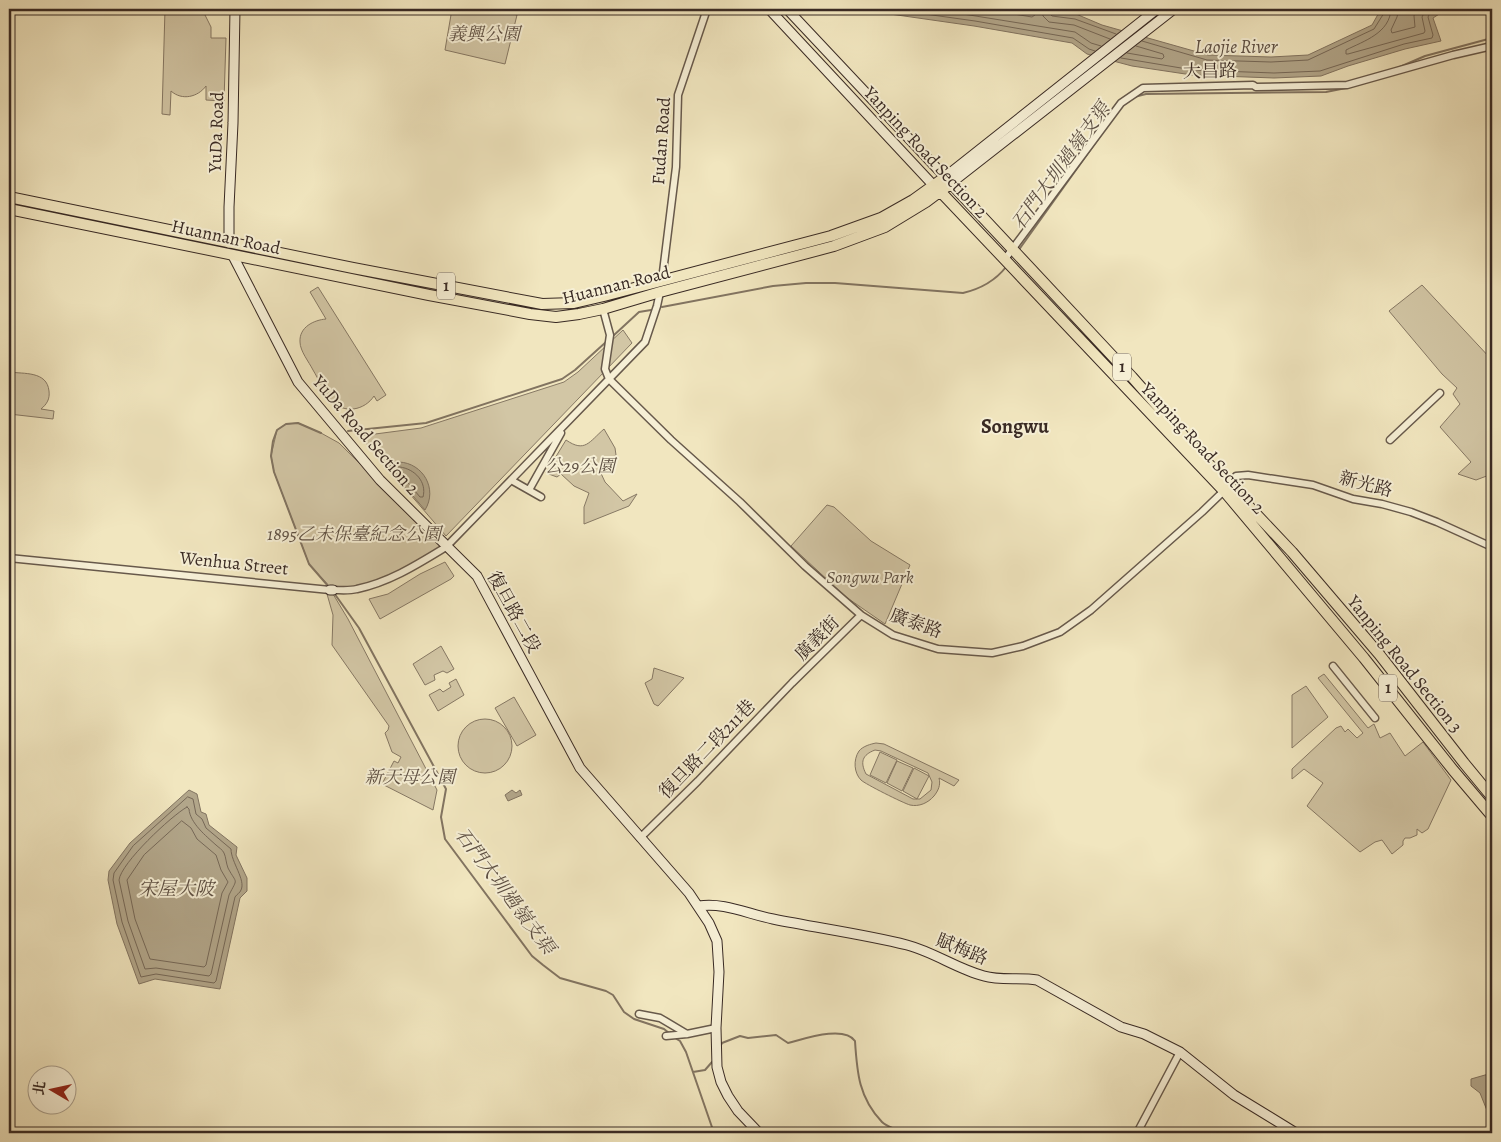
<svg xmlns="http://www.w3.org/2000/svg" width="1501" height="1142" viewBox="0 0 1501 1142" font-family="Alegreya,'Noto Serif TC',serif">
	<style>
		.green { fill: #d2c6a5; stroke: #867864; fill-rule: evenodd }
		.water { fill: #b2a68a; stroke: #827461 }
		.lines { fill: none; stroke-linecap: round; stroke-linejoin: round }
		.shore { stroke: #766857; stroke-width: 1 }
		.stream { stroke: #827461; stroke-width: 2 }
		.street-casing { stroke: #67594b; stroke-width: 9 }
		.secondary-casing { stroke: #392a24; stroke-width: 11 }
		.primary-casing { stroke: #392a24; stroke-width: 12 }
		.street { stroke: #f6efd5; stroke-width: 6 }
		.secondary { stroke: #f6efd5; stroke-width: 9 }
		.primary { stroke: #f1e6bf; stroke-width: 10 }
		.labels { text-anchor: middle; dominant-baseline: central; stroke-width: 4; stroke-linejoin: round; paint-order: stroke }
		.shield { fill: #f6efd5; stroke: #726559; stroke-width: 1 }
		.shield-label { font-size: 16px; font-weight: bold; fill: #392a24 }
		.park-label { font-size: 18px; font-style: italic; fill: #5f5144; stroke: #f6efd5 }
		.street-label { font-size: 18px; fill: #392a24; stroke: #f6efd5 }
		.water-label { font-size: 19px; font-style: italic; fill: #5d4f43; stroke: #f6efd5 }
		.quarter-label { font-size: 20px; font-weight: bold; fill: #392a24; stroke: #f6efd5 }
	</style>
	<rect width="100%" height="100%" fill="#f1e6bf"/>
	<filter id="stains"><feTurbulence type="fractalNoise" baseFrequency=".004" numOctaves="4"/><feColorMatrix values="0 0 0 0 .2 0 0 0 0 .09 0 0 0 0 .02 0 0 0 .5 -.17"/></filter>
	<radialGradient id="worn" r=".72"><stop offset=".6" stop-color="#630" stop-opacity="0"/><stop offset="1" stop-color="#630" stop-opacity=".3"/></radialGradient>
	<!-- green -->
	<path class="green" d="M165 9H174V11L177 9H202L211 27V38H226L224 101 206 100V86C198 97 182 101 171 91L170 115 162 114Z
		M452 9H491L517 15 505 64 445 50Z
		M1422 285 1492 360V474L1476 480 1458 474 1471 462 1440 427 1460 404 1453 394 1457 388 1442 374 1389 311Z
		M318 287 386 395 377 401 374 396C365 410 344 415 331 400 324 392 319 380 313 370 309 362 300 351 300 342 299 327 314 320 326 319L310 292Z
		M623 330 632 343 446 536 360 436 421 428 564 382 578 372Z
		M9 372C24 374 47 371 49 391 50 399 47 404 41 409L54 411 53 419 9 414Z
		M298 423 321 433 339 443 442 545 403 573 356 590 330 587 309 564 274 472 271 456 277 430 286 424Z
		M604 429 615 448 616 455 599 469 605 482 623 501 637 494 629 506 584 524V507L589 493 574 486 561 474 557 477 546 473 566 440C585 453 589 442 604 429Z
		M827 505 834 507 871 541 910 565 885 624 846 597 791 546Z
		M445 562 454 576 451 579 380 619 369 599 388 594 420 574Z
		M327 594H333L348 619 437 790 433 810 382 784 394 761 398 763 401 757 392 752 385 733 388 730 389 726 332 645 333 615Z
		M441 646 454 669 447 673 443 671 434 675 435 680 425 685 413 664Z
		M654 668 684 678 658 706 654 704 645 683 652 679Z
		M1324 674 1368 728 1374 724 1380 738 1390 733 1405 756 1423 742 1451 780 1428 829 1422 833 1417 829V835L1410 838H1405L1403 841V845L1392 854 1382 840 1375 842 1360 852 1307 806 1323 783 1304 769 1292 779V769L1336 728 1341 726 1345 732 1348 729 1357 738 1363 733 1318 678Z
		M456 679 464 695 438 711 429 695 440 689 443 692 451 687 449 683Z
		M1306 686 1328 717 1292 748V695Z
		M514 697 536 735 517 746 495 708Z
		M458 746a27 27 0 1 1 54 0a27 27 0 1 1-54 0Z
		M876 743 884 744 959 780 954 786 939 778C941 785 938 791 934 796 928 803 919 807 910 805 903 803 865 784 861 780 854 773 853 760 859 751 863 746 871 744 876 743ZM875 750 881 751 928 773 932 782 931 790 920 799H913L866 774C860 762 862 755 875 750Z
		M880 752 897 760 886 783 870 775Z
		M897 761 913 768 902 791 887 783Z
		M914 768 929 776 917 799 903 791Z"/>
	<!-- water -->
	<path class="water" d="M872 9H1036L1076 14 1102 25 1208 55 1271 57 1308 55 1372 25 1381 9H1447L1433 18 1441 41 1405 49 1348 66 1321 76 1274 78 1192 75 1132 66 1087 54 1072 43 974 26 883 13Z
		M399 462C423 463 438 489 425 510L388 467Z
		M189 790 197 794 201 812 206 814 209 825 237 847 236 855 247 878V891L240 898 220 989 155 979 139 984 117 924 108 880 109 871 130 843Z
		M512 790 516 793 520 790 522 795 508 801 505 795Z
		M1492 1073V1123L1480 1093 1471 1086V1079Z"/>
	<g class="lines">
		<!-- shore -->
		<path class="shore" d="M889 9 975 21 1073 38 1089 49 1095 51
			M932 9 1075 32 1091 43 1101 46
			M983 9 1032 17 1035 15 1034 9
			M1042 9 1043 16 1049 22 1074 25 1110 39
			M1048 9 1049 13 1052 16 1075 19 1116 34
			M1391 9C1390 33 1364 41 1346 50V54H1348L1424 33 1425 31 1422 17 1426 9
			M1399 9 1397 17 1391 30 1392 33 1415 27 1414 16 1416 9
			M1142 41 1207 60 1271 62 1308 60 1374 29 1384 13 1385 9
			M1127 53 1162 59 1164 57 1163 54 1136 46
			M1121 58 1193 70 1274 73 1320 71 1404 44 1432 38 1433 35 1428 17 1430 13 1437 9
			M400 467C415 469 427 482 423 497H420L398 471V468Z
			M188 797 193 799 196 814 202 819 206 828 231 849C231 862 246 880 241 890 240 893 237 894 235 897L216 981 214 983 156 974 141 977 122 922 113 880 114 873 133 846Z
			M187 807 189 809C190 823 206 836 216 845 218 847 223 850 224 853 226 857 226 863 228 868 237 885 238 877 229 895L211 974 209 976 156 968 145 969 128 921 119 880C121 863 171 816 187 807Z
			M182 821 191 828 197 839 216 855 221 870 228 882 222 893 206 965 204 967 150 959 135 919 127 880 144 855Z"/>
		<!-- stream -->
		<path class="stream" d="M1395 69 1425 56 1492 38
			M1134 97 1146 94 1326 92 1346 88
			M1018 251 1101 135
			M662 307 773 286 806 283H835L963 293C980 289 995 281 1006 267
			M613 336 639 312 651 310
			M348 431 426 423 562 379 575 370 606 342
			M321 433 298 423 286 424 277 430 273 441 271 456 274 472 309 564 329 587
			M334 593 359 628 446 789 441 817 445 839 532 956 543 965 560 978 606 991 613 995 624 1012 634 1019 664 1029 669 1033
			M675 1038 680 1041 686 1052 714 1133
			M721 1045 722 1043 740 1036 748 1038 776 1035 788 1043C804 1039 844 1025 855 1041 857 1073 859 1098 882 1122 887 1127 897 1129 903 1133
			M693 1072 705 1070 712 1062
			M967 1133 980 1131 986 1133"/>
		<defs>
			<path id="street" d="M1005 259 1121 103 1143 88 1253 85 1256 87 1347 85 1453 55 1492 46
				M662 280 676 167 678 95 707 9
				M603 309 610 335 605 369 609 379 671 440 740 502 805 566 861 615 893 635 938 649 992 653 1023 646 1060 632 1091 610 1202 512 1230 485 1236 476 1248 475 1313 485 1353 499 1382 504 1411 512 1437 522 1492 547
				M1390 440 1440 393
				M511 480 541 497
				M529 490 561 433
				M9 558 330 590
				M333 590C341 590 349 591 357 589 390 582 418 564 446 547L645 342 657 306 660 292
				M1333 666 1375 718
				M640 838 698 781 792 683 861 615
				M639 1014 660 1018 687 1034
				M666 1036 687 1034 716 1028
				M1137 1133 1180 1052"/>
			<path id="secondary" d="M769 9 934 186
				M787 9 945 177 1157 9
				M950 184 1174 9
				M229 243V207L233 123 235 9
				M233 256 298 382 380 480 477 576 580 768 689 893 709 923 717 941 719 972 716 1028 717 1067 721 1082 728 1096 738 1111 759 1133
				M330 590H333
				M699 906C723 902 748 914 773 919 817 928 863 934 907 945 934 952 957 969 984 976 1000 981 1021 977 1037 980L1121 1027 1144 1034 1180 1052 1234 1095 1296 1133"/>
			<path id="primary" d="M937 188 1224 491 1364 658 1453 770 1492 816
				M9 197 353 268 542 304 574 303 604 296 831 236 881 218 913 200 945 177 1132 377 1204 459 1292 552 1379 654 1464 763 1492 797
				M9 209 429 295 530 314 556 317 579 314 603 309 660 292 834 246 885 227 926 202 950 184"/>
		</defs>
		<!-- street casing -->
		<use href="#street" class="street-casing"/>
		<!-- secondary casing -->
		<use href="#secondary" class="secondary-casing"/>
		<!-- primary casing -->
		<use href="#primary" class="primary-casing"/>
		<!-- street -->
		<use href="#street" class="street"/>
		<!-- secondary -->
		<use href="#secondary" class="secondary"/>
		<!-- primary -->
		<use href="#primary" class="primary"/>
	</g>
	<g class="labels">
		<!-- shield labels -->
		<g class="shield">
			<rect x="437" y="272.5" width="18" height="27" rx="4"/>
			<rect x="1113" y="353.5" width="18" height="27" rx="4"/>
			<rect x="1379" y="674.5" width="18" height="27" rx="4"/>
		</g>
		<g class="shield-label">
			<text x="446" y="286">1</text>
			<text x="1122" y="367">1</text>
			<text x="1388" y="688">1</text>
		</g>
		<!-- park labels -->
		<g class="park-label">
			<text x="484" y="34">義興公園</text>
			<text x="580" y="466">公29公園</text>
			<text x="354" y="534">1895乙未保臺紀念公園</text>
			<text x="870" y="577">Songwu Park</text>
			<text x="410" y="777">新天母公園</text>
		</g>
		<!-- street labels -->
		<g class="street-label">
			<text transform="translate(1210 71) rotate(-1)">大昌路</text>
			<text transform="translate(216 132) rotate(-88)">YuDa Road</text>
			<text transform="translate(661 141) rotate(-86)">Fudan Road</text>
			<text transform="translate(926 152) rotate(47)">Yanping Road Section 2</text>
			<text transform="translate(226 237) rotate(12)">Huannan Road</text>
			<text transform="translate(616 285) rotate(-14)">Huannan Road</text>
			<text transform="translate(366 435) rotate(49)">YuDa Road Section 2</text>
			<text transform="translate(1203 448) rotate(47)">Yanping Road Section 2</text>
			<text transform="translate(1366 484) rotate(15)">新光路</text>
			<text transform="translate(234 563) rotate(6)">Wenhua Street</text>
			<text transform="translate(514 612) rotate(61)">復旦路二段</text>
			<text transform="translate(916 623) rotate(20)">廣泰路</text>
			<text transform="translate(817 638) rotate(-45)">廣義街</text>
			<text transform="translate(1405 664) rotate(51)">Yanping Road Section 3</text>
			<text transform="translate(707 749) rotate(-46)">復旦路二段211巷</text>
			<text transform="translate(962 949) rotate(22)">賦梅路</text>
		</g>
		<!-- water labels -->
		<g class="water-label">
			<text x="1236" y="47">Laojie River</text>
			<text transform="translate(1061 166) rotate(-54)">石門大圳過嶺支渠</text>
			<text x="176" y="889">宋屋大陂</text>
			<text transform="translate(505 891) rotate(53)">石門大圳過嶺支渠</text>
		</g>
		<!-- quarter labels -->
		<g class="quarter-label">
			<text x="1015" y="426">Songwu</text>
		</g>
	</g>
	<!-- margin -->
	<rect width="1501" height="1142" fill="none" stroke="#f1e6bf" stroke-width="30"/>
	<rect x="10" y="10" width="1481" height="1122" fill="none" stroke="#392a24" stroke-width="2.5"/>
	<rect x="15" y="15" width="1471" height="1112" fill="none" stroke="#392a24"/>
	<!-- north arrow -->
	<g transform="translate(52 1090) rotate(279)"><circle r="24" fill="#f6efd5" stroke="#aaa08e"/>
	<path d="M0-4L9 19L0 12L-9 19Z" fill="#8f2418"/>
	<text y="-8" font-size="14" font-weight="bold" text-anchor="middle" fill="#392a24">北</text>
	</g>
	<rect width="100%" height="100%" filter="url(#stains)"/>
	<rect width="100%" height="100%" fill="url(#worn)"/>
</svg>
